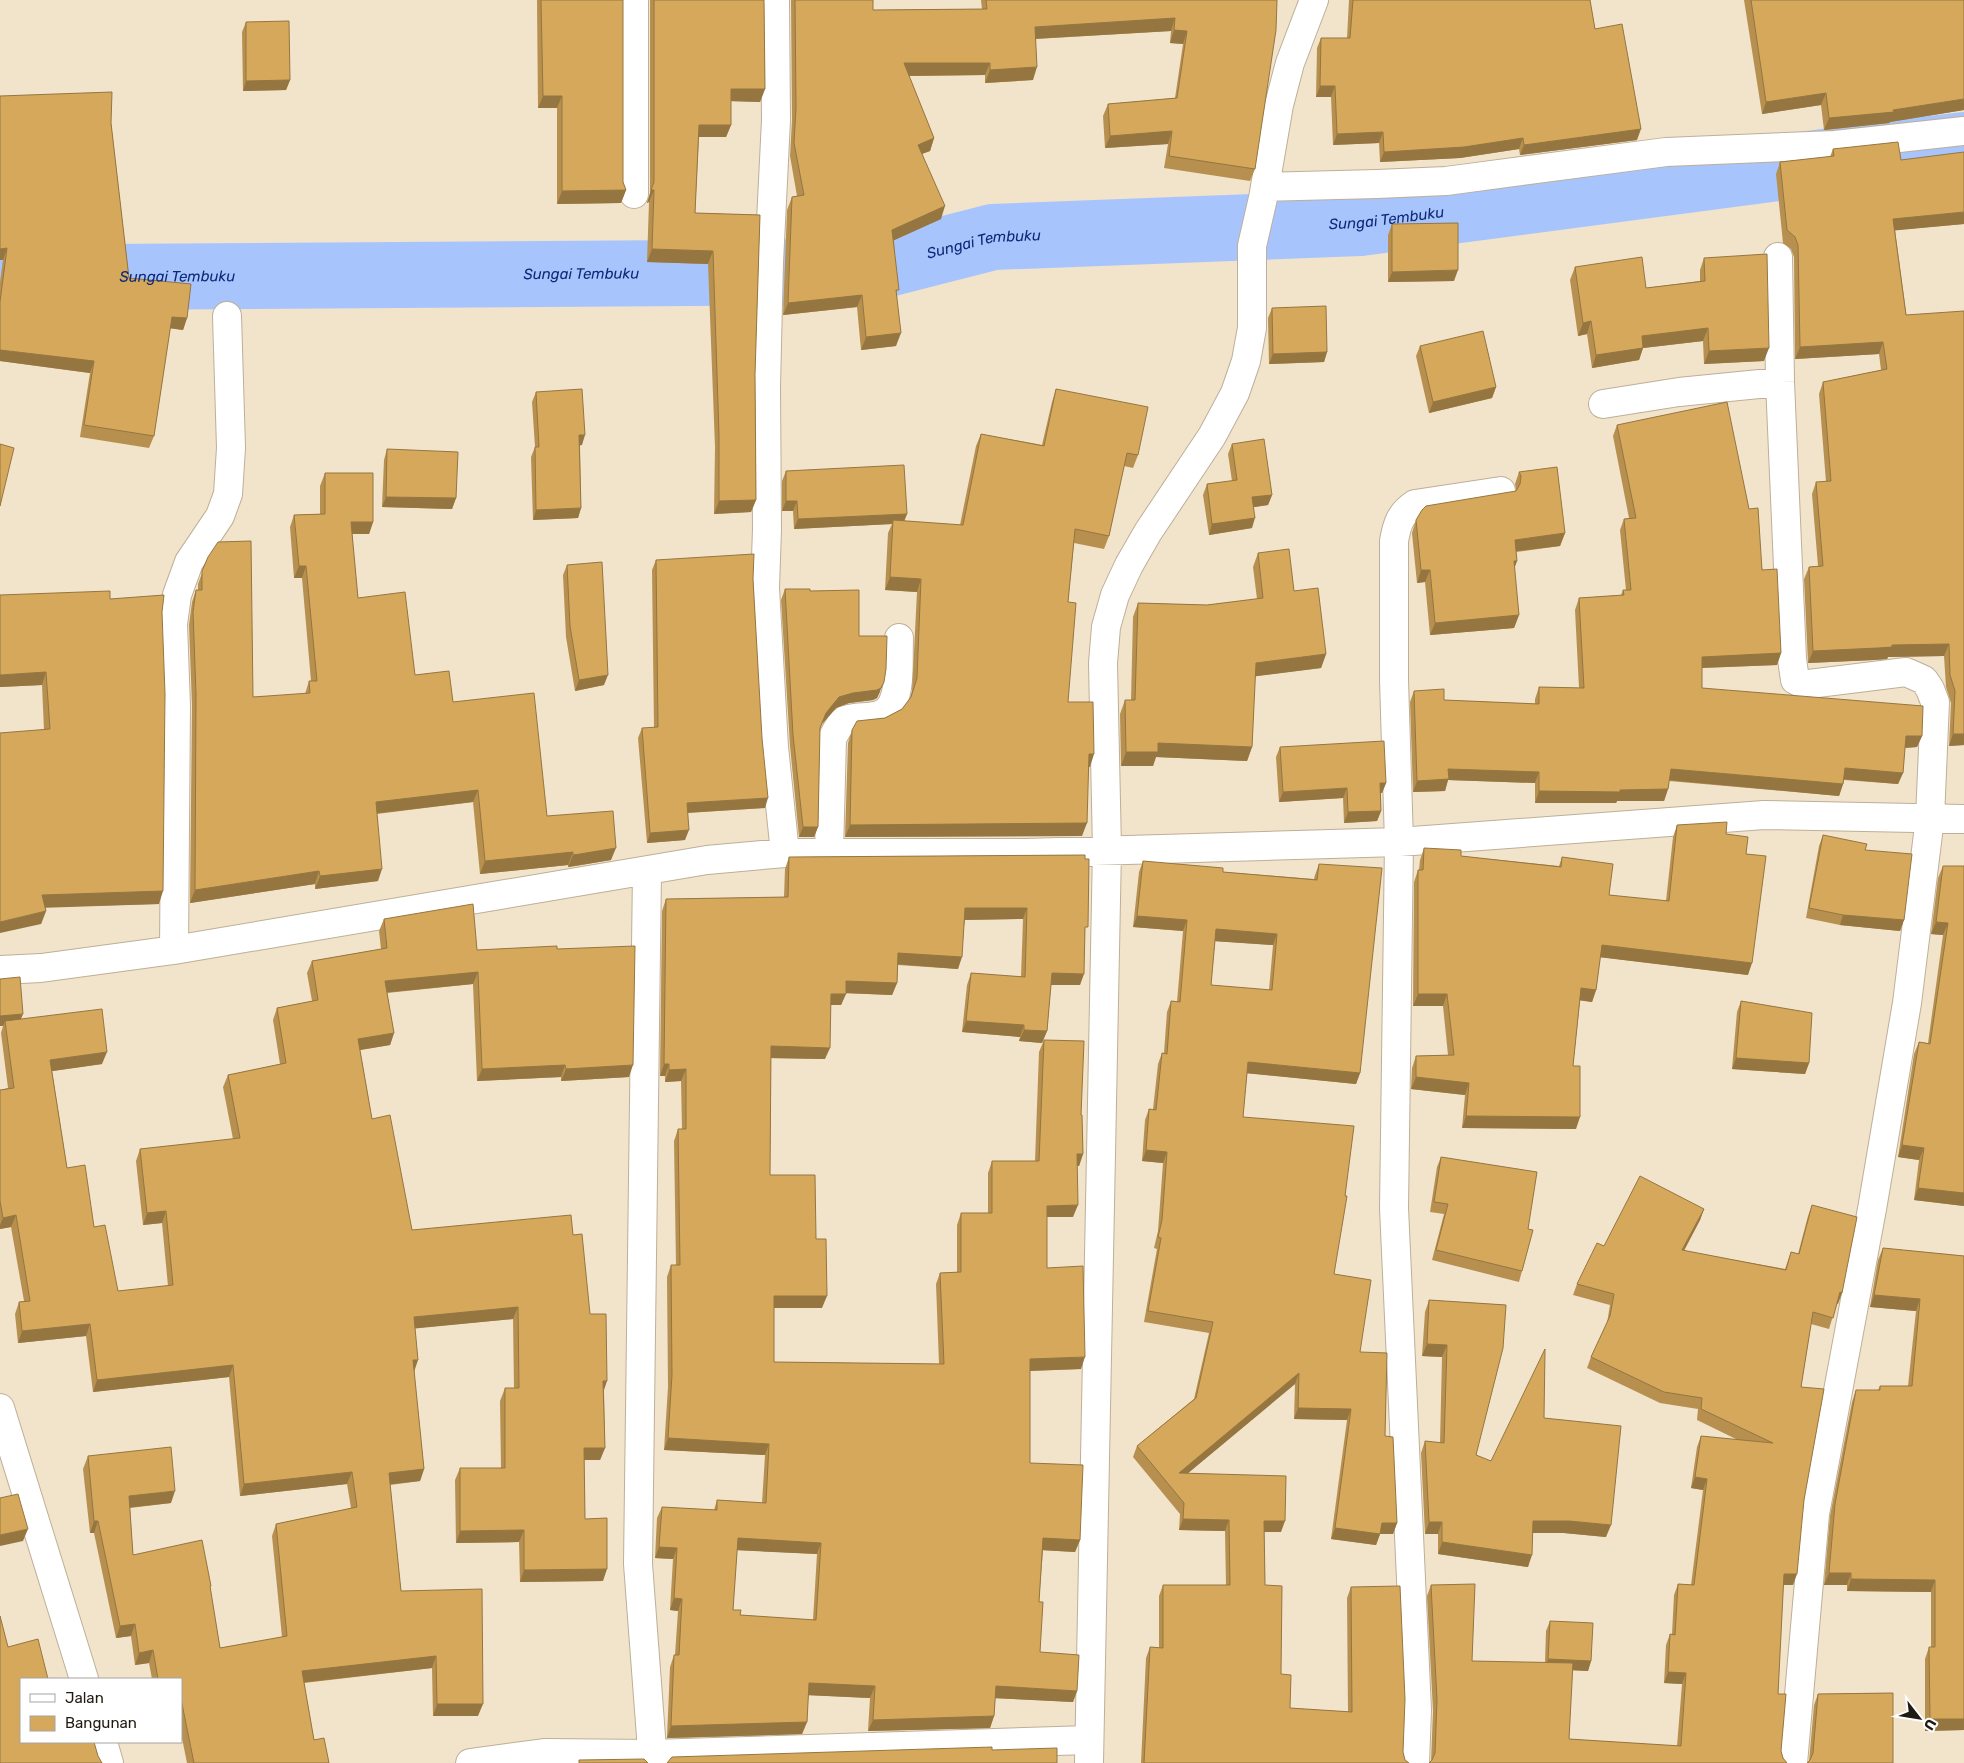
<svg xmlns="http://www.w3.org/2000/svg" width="1964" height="1763" viewBox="0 0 1964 1763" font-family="Rubik,sans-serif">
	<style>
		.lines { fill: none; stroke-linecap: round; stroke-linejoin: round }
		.river { stroke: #a8c4fd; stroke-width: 66 }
		.minor-casing { stroke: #beaf98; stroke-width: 30 }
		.minor { stroke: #fff; stroke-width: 28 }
		.wall { fill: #b7904f; fill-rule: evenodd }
		.shaded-wall { fill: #957640 }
		.building { fill: #d5a85c; stroke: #957640; fill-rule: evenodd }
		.labels { text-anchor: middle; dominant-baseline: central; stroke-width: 5; stroke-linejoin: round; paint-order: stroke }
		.water-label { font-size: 15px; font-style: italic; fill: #0d2978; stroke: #fff }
	</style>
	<rect width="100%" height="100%" fill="#f2e3cb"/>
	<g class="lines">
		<!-- river -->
		<path class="river" id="s1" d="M0 266 99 277 856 272 993 237 1360 223 1846 159 1964 145"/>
		<defs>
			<path id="minor" d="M634 0V194
				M775 0 776 120 769 262 766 387 767 529 765 588 774 747 785 853
				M1265 187 1377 184 1446 181 1666 152 1835 145 1964 131
				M1778 257 1780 382 1792 659 1795 680 1803 684H1809L1906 672 1924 680 1930 689 1935 702 1930 818 1907 1003 1872 1209 1815 1514 1793 1763
				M1603 404 1679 392 1780 382
				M829 853 832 739C835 733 839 724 845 720 860 714 883 722 892 704 901 686 898 659 899 638
				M647 871 638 1564 653 1763
				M174 950 176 706 173 624 177 595 189 562 220 516 228 494 231 448 227 316
				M0 970 41 968 174 950 707 860 785 853H1025L1399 842 1764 815 1964 819
				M0 1408 84 1679
				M103 1742 109 1763
				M470 1763 544 1753 652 1754 1089 1740
				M1089 1763 1107 849 1103 663 1106 627 1115 595 1129 565 1148 532 1212 436 1235 393 1246 361 1252 328V246L1263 198 1279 105 1290 63 1314 0
				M1415 1763 1417 1710 1394 1208 1399 842 1394 680V541C1397 524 1400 514 1415 504L1501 491"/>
		</defs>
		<!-- minor casing -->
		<use href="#minor" class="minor-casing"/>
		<!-- minor -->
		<use href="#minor" class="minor"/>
	</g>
	<!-- wall -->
	<path class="wall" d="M537 0H623V182L626 190 621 203 557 204V108H538Z
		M650 0H764L765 89 760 102 731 101V125L726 137H699L695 213 760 215 755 374 756 500 751 512 714 514 715 447 708 264 647 262 649 202 647 203 650 194Z
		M791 0H873V10L982 9 981 0H1277L1255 169 1250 181 1164 168 1168 144 1105 148 1103 116 1108 104 1175 98 1183 44 1170 43 1171 31 1036 39 1033 80 985 83V75L909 76 934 138 930 151 922 154 941 219 894 240 897 296 896 346 861 350 857 307 783 315 787 210 792 197 797 196 790 156 792 120Z
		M1349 0H1590L1595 29 1637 140 1520 155 1519 149 1460 158 1380 162 1379 143 1333 145 1331 97H1316L1317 48 1321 38H1347Z
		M1744 0H1964V110L1890 122 1889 123 1824 130 1821 105 1762 114Z
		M246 22 290 80 286 90 243 91 242 32Z
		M0 96 111 123 129 278 187 318 183 330 170 328 154 436 149 448 80 437 90 373 0 361V282L3 260Z
		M1833 149 1901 160 1964 224 1895 230 1964 745 1949 746 1951 703 1946 687 1944 656 1888 657 1887 659 1874 660 1808 663 1804 579 1809 567 1818 566 1812 494 1816 482H1826L1819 394 1823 382 1881 370 1879 354 1795 359 1794 257 1791 249 1783 243 1776 174 1780 162 1830 157Z
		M1392 224 1454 281 1388 282V235Z
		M1704 258 1764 361 1704 364 1703 341 1643 348 1639 360 1592 368 1587 334 1578 336 1570 280 1575 267 1646 288 1700 281V270Z
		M1272 308 1327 352 1324 362 1269 364 1268 318Z
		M1420 346 1496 387 1492 398 1429 413 1416 356Z
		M1056 389 1138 455 1133 468 1124 466 1109 536 1104 549 1074 543 1068 602V702L1090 767H1089L1082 836 845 837 848 743 852 730 885 718 902 709 910 699 912 691 917 592 885 590 888 533 892 524 794 529 793 511H782V481L786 471 907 514 904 521 960 525 976 446 981 434 1042 445 1052 402Z
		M536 392 582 445H580L581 508 578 518 533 520 531 457 535 447 532 402Z
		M1617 425 1749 509 1781 653 1777 665 1702 668V688L1922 736 1917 747 1905 748 1903 773 1898 784 1844 780 1843 784 1839 796 1669 781 1668 789 1664 801H1617L1616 803H1535V783L1448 780 1445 791 1413 792 1410 702 1414 691 1444 700 1535 704V699L1539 687 1579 688 1575 610 1579 598 1621 595 1623 590H1626L1620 530 1624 519 1629 518 1613 436Z
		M1232 444 1272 495 1268 505 1254 507 1252 528 1209 535 1203 495 1207 484 1232 481 1228 454Z
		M387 449 456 498 452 509 382 507 384 460Z
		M1519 472 1565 533 1560 546 1516 552 1517 561 1514 569 1519 615 1514 628 1430 635 1425 582 1417 583 1412 533 1416 520 1516 491V489L1515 484Z
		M325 473 373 522 369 534H352L358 598 415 675 453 702 547 816 611 860 576 866 568 867V865L480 874 473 802 377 814 378 881 315 889V884L190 903 192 706 189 625 192 602 196 590H198V584L208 557 253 697 305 694 309 681H311L302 578H294L290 527 294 515 320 514V486Z
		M1258 553 1294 591 1326 654 1321 668 1255 676 1252 747 1247 761 1156 757 1153 766H1121L1120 714 1125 700H1131L1133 617 1138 603 1207 605 1257 599 1253 567Z
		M656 560 753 579 765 808 688 813 685 840 647 843 638 738 642 728H654L652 570Z
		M567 565 604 685 575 691 566 637 563 575Z
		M785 589 810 591 859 636 880 692 877 698 873 700 849 703 836 708 822 724 820 729 818 827 814 837H799L790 746 781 600Z
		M110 599 162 612 159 904 45 907 46 911 41 924 44 730 42 685 0 687Z
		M1280 747 1386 783 1382 793H1380L1381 811 1377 821 1344 823 1343 798 1279 802 1276 757Z
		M1677 825 1726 834 1746 854 1748 975 1600 957 1596 990 1592 1002 1580 1000 1573 1066 1576 1129 1462 1128 1465 1095 1411 1089 1412 1068 1416 1056 1448 1055 1443 1006H1413L1414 882 1418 870H1419L1420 860 1424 848 1461 856 1559 866 1562 857 1609 895 1666 901 1673 837Z
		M1823 835 1865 850 1904 920 1900 931 1840 925 1806 918 1819 846Z
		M1085 855V935L1080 985H1051L1047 1031 1042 1043 1019 1041 1020 1037 962 1032 967 985 971 973 1021 977 1023 919 965 920 958 969 898 965 897 983 892 995 846 993 841 1005H831L825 1059 771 1058 770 1175 816 1239 822 1308H774V1362L939 1364 936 1284 940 1273 957 1272V1225L961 1213H988V1173L992 1161H1035L1039 1052 1044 1040 1081 1115 1083 1154 1079 1166H1077L1073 1217H1047V1268L1081 1369 1030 1371V1463L1080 1540 1075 1552 1043 1550 1039 1602 1040 1652 1077 1691 1073 1702 995 1698 994 1716 990 1728 868 1731 870 1698 808 1695 807 1722 802 1734 667 1738 670 1667 674 1655H675L678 1611 670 1610 673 1559 655 1558 657 1518 662 1507 714 1510 717 1500 762 1503 765 1455 664 1450 668 1387 667 1277 671 1265H676L674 1141 678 1129H682L681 1081 665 1082V1076H660L662 911 666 899 784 897 785 869 789 857ZM737 1550 817 1554 813 1620 740 1615 733 1610Z
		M1143 861 1223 872 1314 879 1315 875 1319 864 1360 1073 1356 1084 1247 1073 1243 1117 1334 1274 1360 1352 1385 1436 1397 1523 1393 1534H1380L1376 1545 1331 1539 1347 1420 1294 1419 1295 1384 1188 1473 1281 1532H1264L1265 1585 1281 1674 1290 1708 1348 1712 1347 1598 1351 1587 1405 1760 1409 1763H1141L1146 1658 1150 1647 1159 1648V1596L1163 1585H1226L1225 1531 1179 1530 1180 1514 1133 1457 1137 1446 1194 1399 1209 1333 1144 1322 1157 1249 1154 1248 1158 1231 1163 1163 1142 1161 1145 1120 1149 1109H1153L1158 1064 1162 1053H1164L1167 1012 1171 1001 1177 1002 1183 931 1133 927 1139 872ZM1215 941 1273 945 1269 990 1211 985Z
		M1943 866H1964V1206L1914 1200 1919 1160 1898 1157 1914 1054 1919 1042 1928 1043 1943 935 1931 934 1938 878Z
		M384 919 477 950 557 949 629 1077 561 1081V1077L477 1081 473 984 387 993 394 1033 390 1045 360 1050 372 1119 412 1230 573 1235 590 1314 604 1391 605 1448 600 1460H584L585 1519 603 1581 520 1582 519 1542 456 1543 455 1480 460 1468H501L500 1401 505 1388H514L513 1319 415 1328 414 1372 424 1469 420 1481 390 1485 401 1591 478 1716H433L432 1668 304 1683 314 1740 329 1763H187L181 1733V1679H152L149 1663 135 1665 131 1636 116 1638 94 1533H90L83 1469 88 1456 171 1503 130 1508 133 1555 210 1589 220 1648 282 1637 272 1536 276 1524 351 1508 347 1484 240 1496 229 1377 93 1392 86 1336 18 1343 15 1314 19 1302 24 1301 11 1227 0 1229V1090L8 1088 1 1033 3 1026 0 979 21 1019 102 1064 52 1071 67 1168 94 1227 118 1291 168 1286 162 1223 143 1225 136 1161 140 1149 233 1139 223 1087 228 1075 280 1064 273 1020 277 1008 312 1001 307 973 312 961 381 949 379 931Z
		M1741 1001 1809 1063 1805 1074 1732 1069 1737 1012Z
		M1441 1157 1522 1271 1519 1282 1432 1260 1444 1214 1430 1212 1437 1167Z
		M1812 1205 1838 1304 1837 1303 1829 1329 1811 1324 1801 1387 1804 1500 1793 1585H1783L1778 1694 1781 1751 1783 1758 1431 1762 1433 1711 1427 1596 1431 1585 1472 1661 1545 1663 1546 1631 1550 1621 1591 1661 1588 1671 1572 1670 1569 1739 1677 1746 1682 1684 1664 1683 1666 1645 1670 1634H1672L1674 1595 1678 1584 1691 1585 1703 1490 1691 1488 1697 1447 1701 1436 1738 1440 1697 1420 1698 1409 1660 1403 1587 1368 1591 1357 1607 1323 1610 1305 1573 1295 1577 1284 1604 1246 1704 1209 1700 1220 1684 1251 1785 1269 1791 1252 1798 1254 1808 1216Z
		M1883 1248 1964 1256V1730L1925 1731V1659L1929 1647H1931V1592L1847 1591V1585H1824L1830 1516 1852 1402 1856 1390H1878L1880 1386H1908L1916 1311 1870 1307 1878 1260Z
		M1429 1300 1506 1305 1476 1455 1491 1461 1544 1418 1606 1537 1564 1533H1532L1528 1567 1438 1554V1534H1425L1421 1453 1425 1441 1440 1443 1442 1357 1422 1356 1425 1312Z
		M1893 1693 1809 1762 1814 1705 1818 1694Z"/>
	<!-- shaded-wall -->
	<path class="shaded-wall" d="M1175 18 1171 31 1031 39 1035 27Z
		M1174 30 1187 31 1183 44 1170 43Z
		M904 63H990L985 75 899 76Z
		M1037 67 1033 80 985 83 990 70Z
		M290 80 286 90 243 91 246 81Z
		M1320 86H1335L1331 97H1316Z
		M731 89H765L760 102 727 101Z
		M1826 93 1821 105 1762 114 1766 102Z
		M543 96H562L557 108H538Z
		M1964 99V110L1890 122 1889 123 1824 130 1829 118 1893 110Z
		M699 125H731L726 137H695Z
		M1641 129 1637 140 1520 155 1524 145Z
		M1172 131 1168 144 1105 148 1110 136Z
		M1383 132 1379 143 1333 145 1337 134Z
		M934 138 930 151 913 157 918 145Z
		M1523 138 1519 149 1460 158 1380 162 1384 152Z
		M626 190 621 203 557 204 562 191Z
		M651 190H654L649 202 647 203Z
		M945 206 941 219 888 243 892 230Z
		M1964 212V224L1889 231 1893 219Z
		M7 248 3 260H0V249Z
		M652 249 713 251 708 264 647 262Z
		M1458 270 1454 281 1388 282 1392 272Z
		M862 295 857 307 783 315 788 303Z
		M172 317 187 318 183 330 168 328Z
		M1591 321 1587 334 1578 336 1583 323Z
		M1708 328 1703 341 1643 348 1639 360 1592 368 1596 355 1642 336Z
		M901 333 896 346 861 350 866 337Z
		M1883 342 1879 354 1795 359 1800 347Z
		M1769 348 1764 361 1704 364 1709 351Z
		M0 350 94 361 90 373 0 361Z
		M1327 352 1324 362 1269 364 1273 354Z
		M1496 387 1492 398 1429 413 1433 402Z
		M579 435H585L582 445 576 446Z
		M1272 495 1268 505 1248 508 1252 497Z
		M386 497 456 498 452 509 382 507Z
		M756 500 751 512 714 514 719 501Z
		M786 501H797L793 511H782Z
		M581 508 578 518 533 520 536 510Z
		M907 514 903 524 893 520 892 524 794 529 798 519Z
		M1255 518 1252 528 1209 535 1212 524Z
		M351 522H373L369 534H347Z
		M1565 533 1560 546 1510 552 1515 540Z
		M1514 561H1517L1512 574Z
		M299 566H306L302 578H294Z
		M1421 570H1430L1425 582 1417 583Z
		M890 577 921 579 917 592 885 590Z
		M1519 615 1514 628 1430 635 1435 623Z
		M1949 644 1944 656 1888 657 1887 659 1874 660 1808 663 1813 651 1892 645Z
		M1781 653 1777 665 1698 668 1702 657Z
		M1326 654 1321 668 1250 677 1256 663Z
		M46 672 42 685 0 687V675Z
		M608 675 604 685 575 691 579 680Z
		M884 682 877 698 873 700 849 703 836 708 822 724 826 713 839 697Z
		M1953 734H1964V745L1949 746Z
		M1906 736H1922L1917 747 1902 748Z
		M1158 743 1252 747 1247 761 1156 757 1153 766H1121L1126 752Z
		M1089 754H1094L1090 767H1085Z
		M1845 768 1903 773 1898 784 1841 779Z
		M1448 769 1539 772 1535 783 1448 780 1445 791 1413 792 1417 781Z
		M1671 769 1843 784 1839 796 1667 780Z
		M1380 783H1386L1382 793H1376Z
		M1347 788 1343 798 1279 802 1283 792Z
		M1668 789 1664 801H1617L1616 803H1535L1539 791Z
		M478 790 473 802 371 814 376 802Z
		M768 798 765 808 683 813 687 803Z
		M1381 811 1377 821 1344 823 1348 812Z
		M1087 823 1082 836 845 837 850 825Z
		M803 827H818L814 837H799Z
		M689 830 685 840 647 843 650 833Z
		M616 848 611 860 568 867 573 855Z
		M573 852 568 865 480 874 485 861Z
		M382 869 378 881 315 889 320 876Z
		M319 871 315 884 190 903 195 890Z
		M163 891 159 904 38 908 42 895Z
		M965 908H1027L1023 919 961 920Z
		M46 911 41 924 0 933V922Z
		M1843 915 1904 920 1900 931 1840 925Z
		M1137 916 1187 920 1183 931 1133 927Z
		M1936 922 1948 923 1943 935 1931 934Z
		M1216 929 1277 934 1273 945 1212 941Z
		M1602 945 1752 963 1748 975 1598 957Z
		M898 953 962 957 958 969 894 964Z
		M478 972 473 984 381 993 385 981Z
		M1052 973 1084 974 1080 985H1048Z
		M846 981 897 983 892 995 842 993Z
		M1581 988 1596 990 1592 1002 1577 1000Z
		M831 994H846L841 1005H827Z
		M1418 994H1447L1443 1006H1413Z
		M23 1014 19 1024 5 1021 3 1026H0V1016Z
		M966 1021 1024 1025 1020 1037 962 1032Z
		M1024 1030 1047 1031 1042 1043 1019 1041Z
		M394 1033 390 1045 354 1051 358 1039Z
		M771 1046 830 1048 825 1059 767 1058Z
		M107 1052 102 1064 46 1072 50 1060Z
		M1736 1058 1809 1063 1805 1074 1732 1069Z
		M1248 1062 1360 1073 1356 1084 1244 1073Z
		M664 1064H669L665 1076H660Z
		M565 1065 561 1077 477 1081 482 1069Z
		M633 1065 629 1077 561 1081 566 1069Z
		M686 1069 681 1081 665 1082 669 1070Z
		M1416 1077 1469 1083 1465 1095 1411 1089Z
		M1466 1116 1580 1117 1576 1129 1462 1128Z
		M1902 1145 1924 1148 1919 1160 1898 1157Z
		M1146 1150 1167 1152 1163 1163 1142 1161Z
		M1077 1154H1083L1079 1166H1073Z
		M1918 1188 1964 1193V1206L1914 1200Z
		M1078 1205 1073 1217H1043L1047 1206Z
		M1704 1209 1700 1220 1678 1261 1682 1250Z
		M166 1211 162 1223 143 1225 147 1213Z
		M16 1215 11 1227 0 1229V1225L3 1218Z
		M1840 1292 1842 1293 1838 1304 1836 1303Z
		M1874 1295 1920 1299 1916 1311 1870 1307Z
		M774 1296H827L822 1308H770Z
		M518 1307 513 1319 410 1329 414 1317Z
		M90 1324 86 1336 18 1343 22 1331Z
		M1427 1344 1447 1345 1442 1357 1422 1356Z
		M1085 1357 1081 1369 1025 1371 1030 1359Z
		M413 1360H418L414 1372Z
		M233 1365 229 1377 93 1392 97 1380Z
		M1299 1373 1295 1384 1175 1484 1179 1473Z
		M603 1381H607L603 1393Z
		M1298 1408 1351 1409 1347 1420 1294 1419Z
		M668 1438 769 1444 765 1455 664 1450Z
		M584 1448H605L600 1460H580Z
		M424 1469 420 1481 384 1485 389 1473Z
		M352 1472 347 1484 240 1496 244 1484Z
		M1695 1477 1707 1479 1703 1490 1691 1488Z
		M175 1491 171 1503 125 1508 129 1496Z
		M1183 1519 1229 1520 1225 1531 1179 1530Z
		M94 1521H98L94 1533H90Z
		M1264 1521H1285L1281 1532H1260Z
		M1533 1521H1569L1611 1525 1606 1537 1564 1533H1528Z
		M1429 1522H1442L1438 1534H1425Z
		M1382 1523H1397L1393 1534H1380L1376 1545 1331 1539 1335 1528Z
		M28 1529 23 1541 0 1546V1535Z
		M524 1530 519 1542 456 1543 460 1531Z
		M738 1538 821 1543 817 1554 733 1550Z
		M1043 1538 1080 1540 1075 1552 1039 1550Z
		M1442 1542 1532 1555 1528 1567 1438 1554Z
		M659 1547 677 1548 673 1559 655 1558Z
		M607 1569 603 1581 520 1582 524 1570Z
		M1829 1573H1851L1847 1585H1824Z
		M1784 1574H1797L1793 1585H1780Z
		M1851 1579 1935 1580 1931 1592 1847 1591Z
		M674 1598 682 1599 678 1611 670 1610Z
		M135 1624 131 1636 116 1638 120 1626Z
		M153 1650 149 1663 135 1665 139 1653Z
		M436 1656 432 1668 298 1683 302 1671Z
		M1548 1659 1591 1661 1588 1671 1545 1669Z
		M1668 1672 1686 1673 1682 1684 1664 1683Z
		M809 1683 875 1686 870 1698 804 1695Z
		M996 1686 1077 1691 1073 1702 991 1698Z
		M437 1704H483L478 1716H433Z
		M994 1716 990 1728 868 1731 873 1720Z
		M1930 1719H1964V1730L1925 1731Z
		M807 1722 802 1734 667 1738 671 1726Z"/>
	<!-- building -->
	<path class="building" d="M541 0H623V182L626 190 562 191V96H543Z
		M654 0H764L765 89H731V125H699L695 213 760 215 755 374 756 500 719 501V435L713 251 652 249 654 190H651L654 182Z
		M795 0H873V10L987 9 986 0H1277L1276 30 1255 169 1169 156 1172 131 1110 136 1108 104 1177 98 1187 31 1174 30 1175 18 1035 27 1037 67 990 70V63H904L934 138 918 145 945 206 892 230 899 290H896L901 333 866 337 862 295 788 303 792 197 804 195 794 143 796 108Z
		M1353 0H1590L1595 29 1622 24 1641 129 1524 145 1523 138 1464 147 1384 152 1383 132 1337 134 1335 86H1320L1321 38H1350Z
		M1751 0H1964V99L1893 110 1894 112 1829 118 1826 93 1766 102Z
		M289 21 290 80 246 81V22Z
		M112 92 111 123 129 278 191 284 187 318 172 317 154 436 84 425 94 361 0 350V302L7 248 0 249V96Z
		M1898 142 1901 160 1964 152V212L1893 219 1906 315 1964 311V734H1953L1955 691 1950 675 1949 644 1892 645V647L1878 648 1813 651 1809 567 1823 566 1816 482 1831 481 1823 382 1887 369 1883 342 1800 347 1798 245 1795 237 1787 230 1780 162 1834 156 1833 149Z
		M1458 223V270L1392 272V224Z
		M1767 254 1769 348 1709 351 1708 328 1642 336 1643 348 1596 355 1591 321 1583 323 1575 267 1642 257 1646 288 1705 281 1704 258Z
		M1326 306 1327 352 1273 354 1272 308Z
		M1483 331 1496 387 1433 402 1420 346Z
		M582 389 585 435H579L581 508 536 510 535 447H539L536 392Z
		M1056 389 1148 407 1138 455 1127 453 1109 536 1075 529 1068 602 1076 603 1068 702H1093L1094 754H1089L1087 823 850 825 852 730 857 721 885 718 902 709 911 697 917 678 921 579 890 577 893 520 963 525 981 434 1044 446Z
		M1727 402 1749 509 1758 508 1762 570 1777 569 1781 653 1702 657V688L1923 706 1922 736H1906L1903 773 1845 768 1843 784 1671 769 1668 789 1620 790V792L1539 791V772L1448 769 1449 779 1417 781 1414 691 1444 689V700L1539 704V687L1584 688 1579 598 1624 595 1623 590H1631L1624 519 1636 518 1617 425Z
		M1264 439 1272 495 1252 497 1255 518 1212 524 1207 484 1237 480 1232 444Z
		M0 444 14 448 0 506Z
		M387 449 458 452 456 498 386 497Z
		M904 465 907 514 798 519 797 501H786V471Z
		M1557 467 1565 533 1515 540 1517 561H1514L1519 615 1435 623 1430 570H1421L1416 520 1422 510 1426 506 1516 491 1520 484 1521 476 1519 472Z
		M325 473H373V522H351L358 598 405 592 415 675 449 671 453 702 534 693 547 816 613 811 616 848 580 854 573 855V852L485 861 478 790 376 802 382 869 320 876 319 871 195 890 196 694 193 612 196 590H202V571L208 557 218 542 251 541 253 697 310 693 309 681H317L306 566H299L294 515 325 514Z
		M1289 549 1294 591 1318 588 1326 654 1256 663 1252 747 1158 743V752H1126L1125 700H1135L1138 603 1207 605 1263 598 1258 553Z
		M754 554 753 579 762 738 768 798 687 803 689 830 650 833 642 728 658 727 656 560Z
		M602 562 608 675 579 680 570 626 567 565Z
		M785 589H810V591L859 590V636H887L886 669 884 682 881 688 877 690 853 693 839 697 826 713 820 728 818 827H803L793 735Z
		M110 591V599L164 595 162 612 165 694 163 891 42 895 46 911 0 922V733L50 729 46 672 0 675V595Z
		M1384 741 1386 783H1380L1381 811 1348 812 1347 788 1283 792 1280 747Z
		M1727 822 1726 834 1748 837 1746 854 1766 856 1752 963 1602 945 1596 990 1581 988 1573 1066H1580V1117L1466 1116 1469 1083 1416 1077V1056L1454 1055 1447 994H1418V870H1423L1424 848 1461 850V856L1561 867 1562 857 1613 864 1609 895 1669 901 1677 825Z
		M1823 835 1867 844 1865 850 1912 854 1904 920 1843 915 1809 908Z
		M1085 855V859H1089L1088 927H1085L1084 974 1052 973 1047 1031 1024 1030V1025L966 1021 971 973 1025 977 1027 908H965L962 957 898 953 897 983 846 981V994H831L830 1048 771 1046 770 1175H815L816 1239H826L827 1296H774V1362L944 1364 940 1273 961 1272V1213H992V1161H1039L1044 1040 1084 1041 1081 1115H1082L1083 1154H1077L1078 1205 1047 1206V1268L1083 1266 1085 1357 1030 1359V1463L1083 1465 1080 1540 1043 1538 1039 1602H1043L1040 1652 1079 1655 1077 1691 996 1686 994 1716 873 1720 875 1686 809 1683 807 1722 671 1726 674 1655H679L682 1599 674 1598 677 1548 659 1547 662 1507 717 1510V1500L766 1503 769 1444 668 1438 672 1375 671 1265H680L678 1129H686V1069L669 1070V1064H664L666 899 788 897 789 857ZM738 1538 821 1543 816 1620 740 1615 741 1610H733Z
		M1143 861 1223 868V872L1317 880 1319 864 1382 868 1360 1073 1248 1062 1243 1117 1354 1126 1345 1196H1347L1334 1274 1371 1280 1360 1352 1387 1353 1385 1436 1393 1437 1397 1523H1382L1380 1534 1335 1528 1351 1409 1298 1408 1299 1373 1179 1473 1286 1476 1285 1521H1264L1265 1585 1282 1586 1281 1674 1291 1675 1290 1708 1352 1712 1351 1587 1400 1586 1405 1699 1403 1752 1405 1760 1409 1763H1144L1150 1647 1163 1648V1585H1230L1229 1520 1183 1519 1184 1503 1137 1446 1196 1398 1213 1322 1148 1311 1161 1238 1158 1237 1162 1220 1167 1152 1146 1150 1149 1109 1156 1110 1162 1053 1167 1054 1171 1001 1180 1002 1187 920 1137 916ZM1216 929 1277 934 1272 990 1211 985Z
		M1943 866H1964V1193L1918 1188 1924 1148 1902 1145 1919 1042 1930 1044 1948 923 1936 922Z
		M473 904 477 950 557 946V949L635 946 633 1065 566 1069 565 1065 482 1069 478 972 385 981 394 1033 358 1039 372 1119 390 1115 412 1230 571 1215 573 1235 582 1234 590 1314H606L607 1381H603L605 1448H584L585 1519 607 1518V1569L524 1570V1530L460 1531V1468H505V1388H519L518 1307 414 1317 418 1360H413L424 1469 389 1473 401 1591 482 1589 483 1704H437L436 1656 302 1671 314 1740 324 1738 329 1763H194L181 1699V1679H158L153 1650 139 1653 135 1624 120 1626 98 1521H94L88 1456 171 1447 175 1491 129 1496 133 1555 202 1540 211 1586H210L220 1648 287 1636 276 1524 357 1507 352 1472 244 1484 233 1365 97 1380 90 1324 22 1331 19 1302 30 1301 16 1215 3 1218 0 1201V1090L14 1088 5 1021 102 1009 107 1052 50 1060 67 1168 85 1165 94 1227 105 1225 118 1291 173 1285 166 1211 147 1213 140 1149 240 1138 228 1075 286 1063 277 1008 318 1000 312 961 387 948 384 919Z
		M20 977 23 1014 0 1016V979Z
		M1741 1001 1812 1013 1809 1063 1736 1058Z
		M1441 1157 1537 1172 1528 1229 1533 1230 1522 1271 1436 1250 1448 1204 1434 1202Z
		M1640 1176 1704 1209 1682 1250 1786 1270 1791 1252 1799 1254 1812 1205 1857 1217 1842 1293 1840 1292 1833 1318 1813 1312 1801 1387 1824 1389 1804 1500 1797 1574H1784L1778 1694H1786L1781 1751 1783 1758 1787 1763H1429L1432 1760 1435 1753 1437 1700 1431 1585 1475 1584 1472 1661 1573 1663 1569 1739 1681 1746 1686 1673 1668 1672 1670 1634 1675 1635 1678 1584 1694 1585 1707 1479 1695 1477 1701 1436 1773 1443 1701 1409 1702 1398 1664 1392 1591 1357 1610 1316 1614 1294 1577 1284 1597 1243 1604 1246Z
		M1883 1248 1964 1256V1719H1930L1929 1647H1935V1580L1851 1579V1573H1829L1835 1504 1856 1390H1880V1386H1912L1920 1299 1874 1295Z
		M1429 1300 1506 1305 1503 1348 1476 1455 1491 1461 1545 1349 1544 1418 1621 1426 1611 1525 1569 1521H1533L1532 1555 1442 1542V1522H1429L1425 1441 1444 1443 1447 1345 1427 1344Z
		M18 1494 28 1529 0 1535V1498Z
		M0 1616 8 1647 38 1639 48 1679H21V1742H94L98 1756 102 1763H0Z
		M1550 1621 1593 1623 1591 1661 1548 1659Z
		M1893 1693V1763H1807L1810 1760 1813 1753 1818 1694Z
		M992 1747V1750L1057 1748V1763H667L672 1757Z
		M644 1759 648 1763H579V1760Z"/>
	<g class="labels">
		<!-- water labels -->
		<g class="water-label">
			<text stroke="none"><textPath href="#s1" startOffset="1392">Sungai Tembuku</textPath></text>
			<text stroke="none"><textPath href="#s1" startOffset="988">Sungai Tembuku</textPath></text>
			<text stroke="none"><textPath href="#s1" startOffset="582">Sungai Tembuku</textPath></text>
			<text stroke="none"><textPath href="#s1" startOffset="178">Sungai Tembuku</textPath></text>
		</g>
	</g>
	<!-- legend -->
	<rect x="20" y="1678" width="162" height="65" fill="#ffffff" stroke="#a6a4a0"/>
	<rect x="30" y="1694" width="25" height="8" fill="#ffffff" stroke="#a6a4a0"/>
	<text x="65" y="1703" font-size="15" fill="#201b12">Jalan</text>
	<rect x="30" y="1716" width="25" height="15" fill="#d5a85c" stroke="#a6a4a0"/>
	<text x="65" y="1728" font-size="15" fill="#201b12">Bangunan</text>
	<!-- north arrow -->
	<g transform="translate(1919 1718) rotate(121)" stroke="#ffffff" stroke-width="4" paint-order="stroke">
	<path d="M0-4L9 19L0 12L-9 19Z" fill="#201b12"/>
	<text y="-8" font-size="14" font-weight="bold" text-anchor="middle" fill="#201b12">U</text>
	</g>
</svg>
